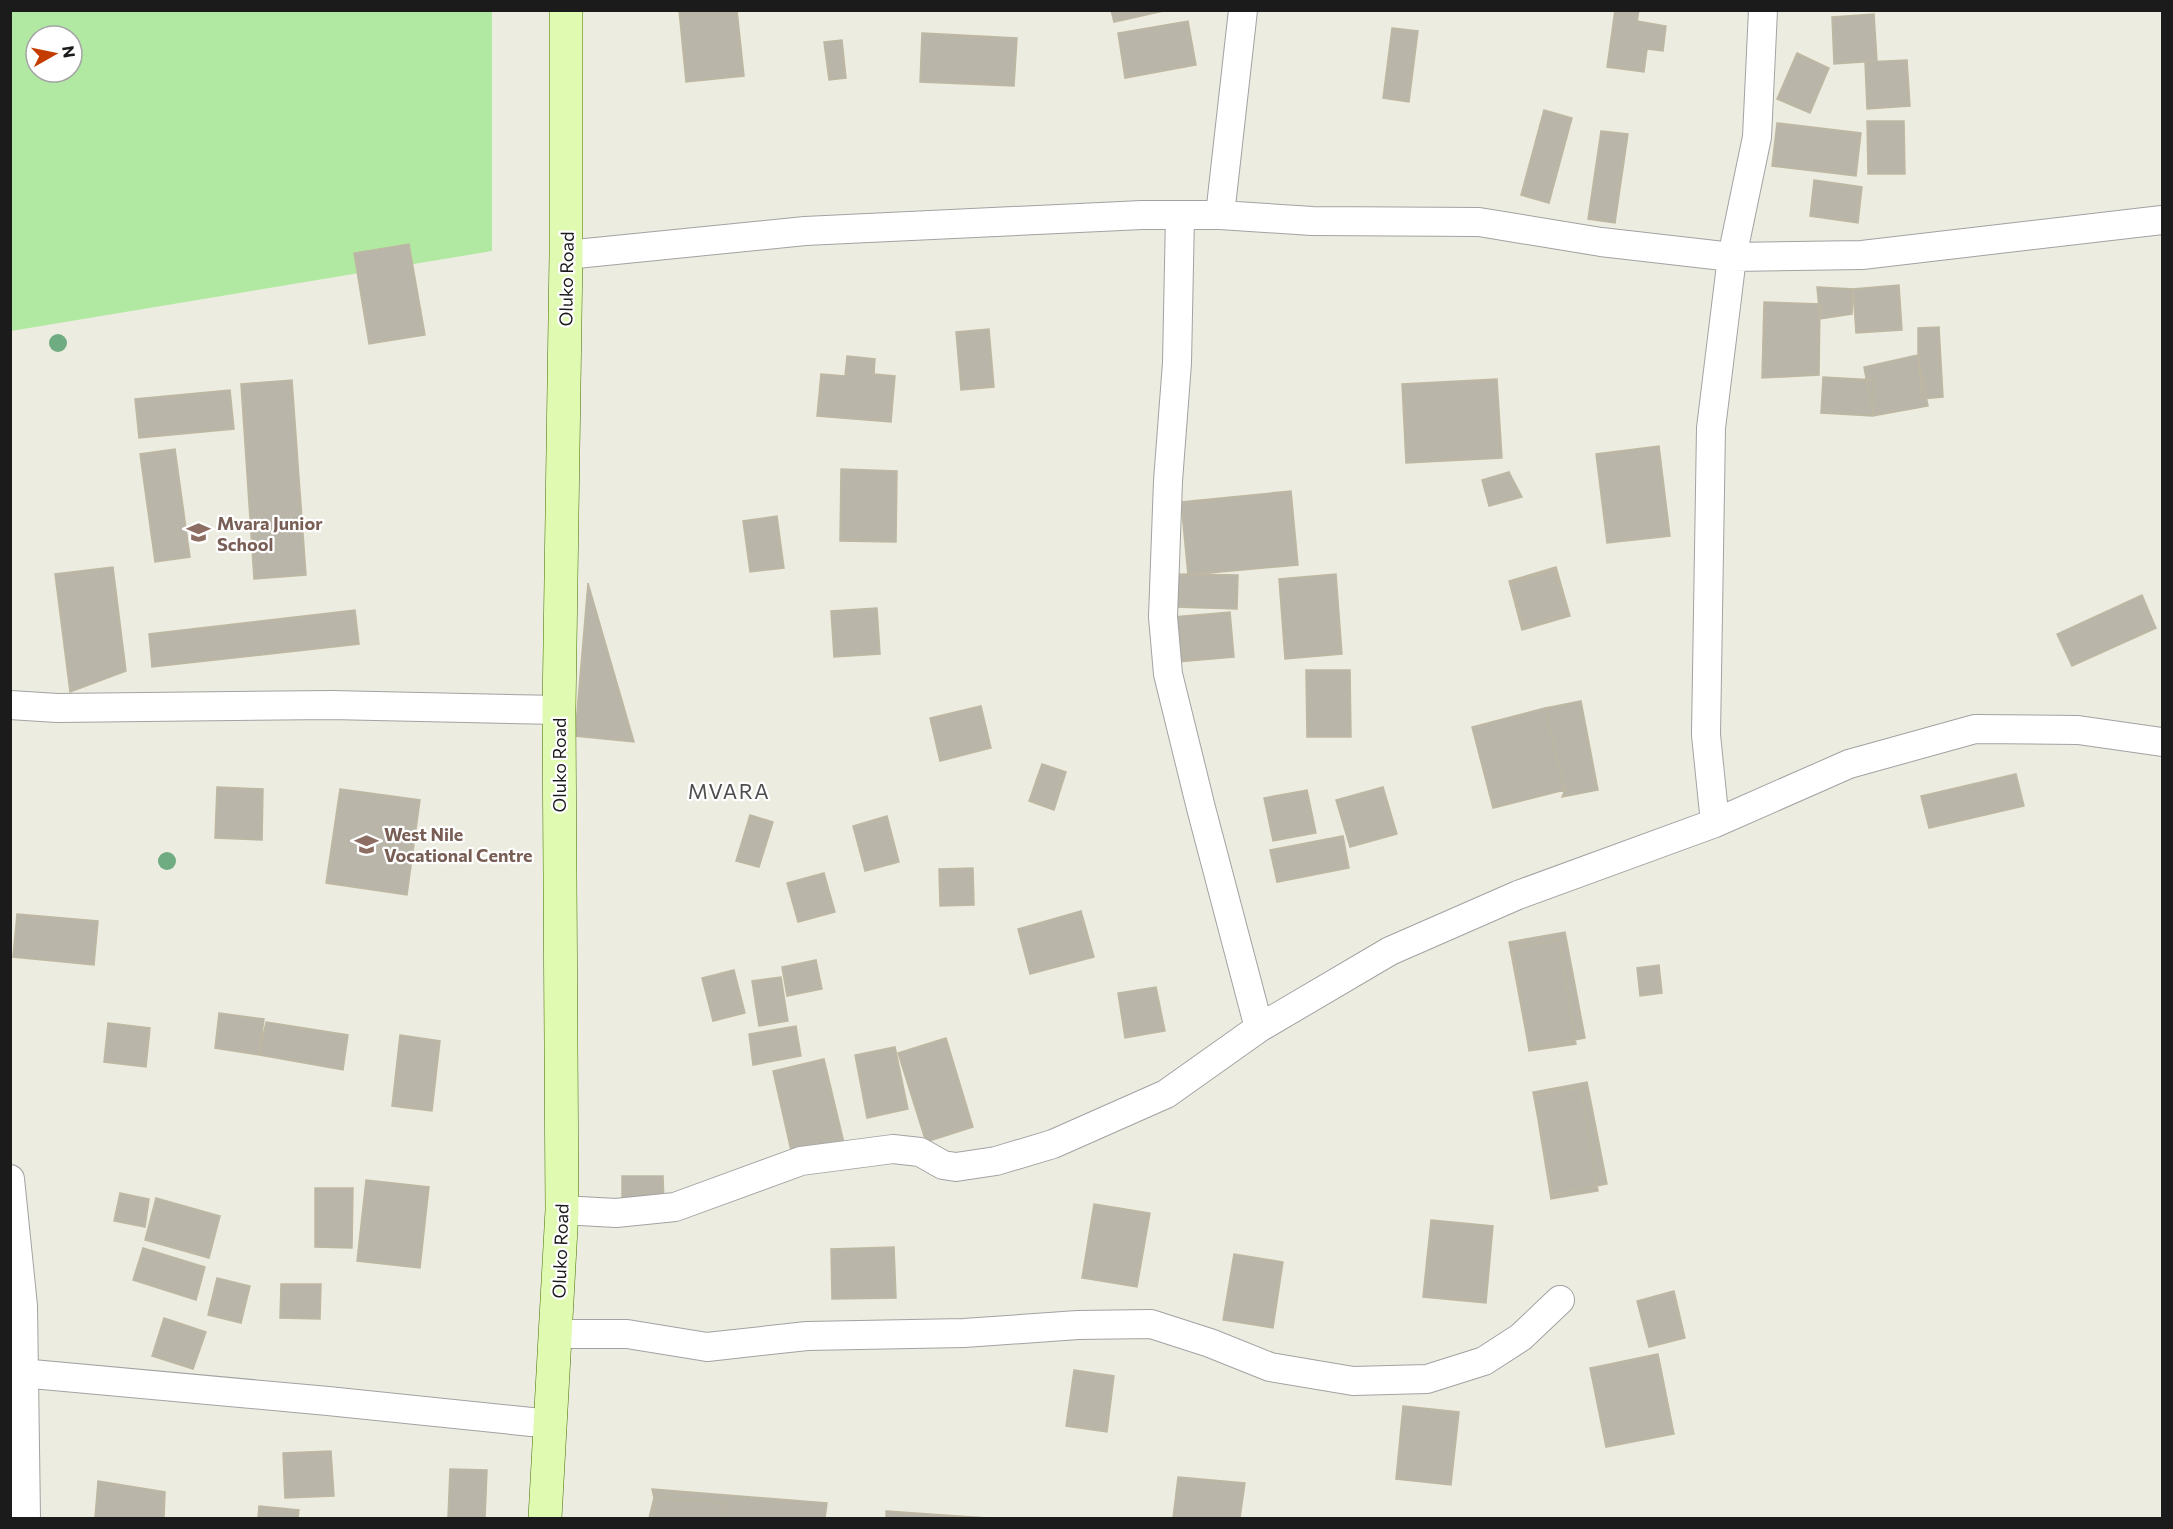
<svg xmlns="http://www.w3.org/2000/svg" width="2173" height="1529" viewBox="0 0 2173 1529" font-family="Commissioner,sans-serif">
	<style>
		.grass { fill: #b1e9a3; fill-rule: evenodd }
		.building { fill: #b9b5a9; stroke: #beb7a2; stroke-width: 1.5 }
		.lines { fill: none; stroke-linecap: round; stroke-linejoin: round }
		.street-casing { stroke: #a2a2a2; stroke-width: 30 }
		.secondary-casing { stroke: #447003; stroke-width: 34 }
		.street { stroke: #fff; stroke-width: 28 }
		.secondary { stroke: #e0fab1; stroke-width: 33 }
		.tree { fill: #70ac81 }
		.labels { text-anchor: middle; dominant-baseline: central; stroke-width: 4.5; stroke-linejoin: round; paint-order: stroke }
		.street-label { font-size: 18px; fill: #1b1b1b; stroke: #fff }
		.education-label { font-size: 18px; font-weight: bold; fill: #785e54; stroke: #fff; text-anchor: start }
		.quarter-label { font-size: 21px; letter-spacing: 1.5px; fill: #4e4e4e; stroke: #fff }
	</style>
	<rect width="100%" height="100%" fill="#edece0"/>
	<!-- grass -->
	<path class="grass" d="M11 11H492V251L11 331ZM36 36H72V72H36Z"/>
	<!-- building -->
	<path class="building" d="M679 10H737L744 76 686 82Z
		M1111 10H1168L1114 22Z
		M1615 10H1639L1637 21 1666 26 1663 51 1647 49 1644 72 1607 67Z
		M1874 14 1877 61 1834 64 1832 17Z
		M1188 21 1196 65 1125 78 1118 33Z
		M1392 28 1418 31 1409 102 1383 98Z
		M922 33 1017 38 1014 86 920 82Z
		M842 40 846 78 829 80 824 42Z
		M1797 53 1829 68 1810 113 1777 99Z
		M1907 60 1910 106 1867 109 1865 62Z
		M1544 110 1572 118 1549 203 1521 195Z
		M1867 121H1904L1905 174H1868Z
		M1777 123 1861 133 1856 176 1772 166Z
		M1601 131 1628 134 1615 223 1588 219Z
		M1814 180 1862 187 1858 223 1810 216Z
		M409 244 425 335 369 344 354 253Z
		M1899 285 1902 330 1856 333 1853 289Z
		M1817 287 1853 289 1852 314 1820 319Z
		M1764 302 1820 304 1819 375 1762 378Z
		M1939 327 1943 397 1922 399 1918 355V328Z
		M989 329 994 387 961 390 956 332Z
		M1918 355 1928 406 1873 416 1864 367Z
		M847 356 875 359 874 374 895 376 891 422 817 416 821 374 845 376Z
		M1823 377 1875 380 1873 416 1821 413Z
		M1497 379 1502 458 1406 463 1402 384Z
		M292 380 306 575 254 579 241 384Z
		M230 390 234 429 139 438 135 399Z
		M1659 446 1670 536 1607 543 1596 454Z
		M175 449 190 557 155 562 140 454Z
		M841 469 897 471 896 542 840 541Z
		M1509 472 1522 497 1489 506 1482 480Z
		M1291 491 1298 565 1188 575 1181 502Z
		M777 516 784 568 750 572 743 521Z
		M113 567 126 671 70 692 55 574Z
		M1556 567 1570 616 1522 630 1509 581Z
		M1554 569 1569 613 1524 627 1510 583Z
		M1176 574 1238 575 1237 609 1175 607Z
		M1336 574 1342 654 1285 659 1279 579Z
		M588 583 634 742 575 736Z
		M2142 595 2156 628 2072 666 2057 634Z
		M877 608 880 654 834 657 831 611Z
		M355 610 359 644 152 667 149 634Z
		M1230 612 1234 657 1177 662 1173 617Z
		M1306 670H1350L1351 737H1307Z
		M1581 701 1598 790 1562 797 1565 790 1545 708Z
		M981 706 991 748 940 761 930 718Z
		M1545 708 1565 790 1493 808 1472 727Z
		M1042 764 1066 772 1054 810 1029 801Z
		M2016 774 2024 806 1929 828 1921 796Z
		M217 787 263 789 262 840 215 838Z
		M1383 787 1397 834 1350 847 1336 800Z
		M340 789 420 800 407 895 326 883Z
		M1307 790 1316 833 1273 841 1264 798Z
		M750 815 773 822 759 867 736 861Z
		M887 816 899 862 865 871 853 826Z
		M1343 836 1349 868 1277 882 1270 850Z
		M973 868 974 905 940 906 939 869Z
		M824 873 835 912 798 922 787 883Z
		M1081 911 1094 957 1030 974 1018 929Z
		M17 914 98 921 94 965 13 957Z
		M1565 932 1585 1038 1529 1049 1509 942Z
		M1559 940 1576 1044 1529 1051 1512 947Z
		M816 960 822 989 787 996 782 967Z
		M1659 965 1662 993 1640 996 1637 968Z
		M734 970 745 1013 713 1021 702 978Z
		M781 977 788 1021 759 1026 752 981Z
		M1156 987 1165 1031 1125 1038 1118 993Z
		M219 1013 264 1019 259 1055 215 1048Z
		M266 1022 348 1035 343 1070 259 1055Z
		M108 1023 150 1028 146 1067 104 1062Z
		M796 1026 801 1056 753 1065 749 1034Z
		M400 1035 440 1041 432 1111 392 1106Z
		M946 1038 973 1127 926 1142 898 1053Z
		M895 1047 908 1109 867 1118 855 1055Z
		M824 1059 844 1143 792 1155 773 1071Z
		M1587 1082 1607 1184 1552 1195 1533 1092Z
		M1581 1087 1598 1191 1551 1199 1534 1095Z
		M622 1176H663L664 1203H622Z
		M366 1180 429 1187 420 1268 357 1261Z
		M315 1188H353L352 1248 315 1247Z
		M120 1193 149 1199 145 1227 114 1221Z
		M156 1198 220 1216 209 1258 145 1240Z
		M1094 1204 1150 1213 1137 1287 1082 1278Z
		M1431 1220 1493 1226 1486 1303 1423 1297Z
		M894 1247 896 1298 832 1299 831 1249Z
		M143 1248 205 1267 196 1300 133 1280Z
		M1234 1254 1283 1262 1273 1328 1223 1320Z
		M217 1278 250 1286 241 1323 208 1315Z
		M281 1284H321L320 1319 280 1318Z
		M1674 1291 1685 1338 1649 1347 1637 1301Z
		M164 1318 206 1332 193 1369 152 1356Z
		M1658 1354 1674 1434 1606 1447 1590 1368Z
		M1074 1370 1114 1376 1107 1432 1066 1426Z
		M1403 1406 1459 1412 1451 1485 1396 1479Z
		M331 1451 334 1496 285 1498 283 1453Z
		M450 1469 487 1470 485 1518H448Z
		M1178 1477 1245 1483 1240 1518H1173Z
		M98 1481 165 1492 164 1518H95Z
		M652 1489 827 1503 825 1518H649L654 1498Z
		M654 1498 725 1502V1518H653Z
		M259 1506 299 1510 298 1518H258Z
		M886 1511 958 1516 989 1518H886Z"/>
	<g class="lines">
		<defs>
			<path id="street" d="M1180 215 1177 363 1168 481 1163 617 1168 674 1201 808 1259 1028
				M1220 215 1243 10
				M566 255 805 231 1142 215H1220L1312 221 1479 222 1601 242 1732 257 1862 255 2162 220
				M10 705 57 708 331 705 559 710
				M1715 823 1706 735 1711 428 1732 257 1757 137 1763 10
				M10 1179 23 1306 26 1518
				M562 1210 616 1213 675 1207 801 1161 893 1149 920 1152 943 1165 956 1167 996 1161 1053 1144 1166 1094 1259 1028 1390 951 1518 895 1715 823 1849 764 1975 729 2078 730 2162 742
				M556 1334H627L707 1347 807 1336 964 1333 1078 1325 1151 1324 1210 1343 1270 1367 1353 1381 1427 1379 1484 1361 1521 1337 1560 1300
				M10 1372 328 1401 551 1424"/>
			<path id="secondary" d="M545 1518 562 1210 559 710 566 255V10"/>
		</defs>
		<!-- street casing -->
		<use href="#street" class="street-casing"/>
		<!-- secondary casing -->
		<use href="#secondary" class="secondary-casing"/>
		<!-- street -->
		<use href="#street" class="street"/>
		<!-- secondary -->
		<use href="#secondary" class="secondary"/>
	</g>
	<!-- trees -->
	<g class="tree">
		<circle cx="58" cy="343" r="9"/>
		<circle cx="167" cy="861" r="9"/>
	</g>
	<!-- icons -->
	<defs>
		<symbol id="school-bare" viewBox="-9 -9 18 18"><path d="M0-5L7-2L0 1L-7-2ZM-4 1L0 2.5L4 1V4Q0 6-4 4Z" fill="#8d6e63" stroke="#fff" stroke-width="2.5" paint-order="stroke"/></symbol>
	</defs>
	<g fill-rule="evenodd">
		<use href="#school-bare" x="182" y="516" width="33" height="33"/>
		<use href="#school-bare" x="350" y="828" width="33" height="33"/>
	</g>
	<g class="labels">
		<!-- street labels -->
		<g class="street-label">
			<text transform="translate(566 279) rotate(-89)">Oluko Road</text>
			<text transform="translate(559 765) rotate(-90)">Oluko Road</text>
			<text transform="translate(560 1251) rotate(-88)">Oluko Road</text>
		</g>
		<!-- education labels -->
		<g class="education-label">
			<text x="217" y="523">Mvara Junior<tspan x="217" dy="21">School</tspan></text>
			<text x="384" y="834">West Nile<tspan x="384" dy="21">Vocational Centre</tspan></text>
		</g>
		<!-- quarter labels -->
		<g class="quarter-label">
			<text x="729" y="790">MVARA</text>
		</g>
	</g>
	<!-- border -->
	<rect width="2173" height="1529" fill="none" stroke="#1b1b1b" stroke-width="24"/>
	<!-- north arrow -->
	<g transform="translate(54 54) rotate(81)"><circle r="28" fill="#ffffff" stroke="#a4a4a4" stroke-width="1.5"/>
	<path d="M0-4.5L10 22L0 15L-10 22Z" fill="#c53c00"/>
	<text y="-9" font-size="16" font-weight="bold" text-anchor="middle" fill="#1b1b1b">N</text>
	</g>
</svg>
